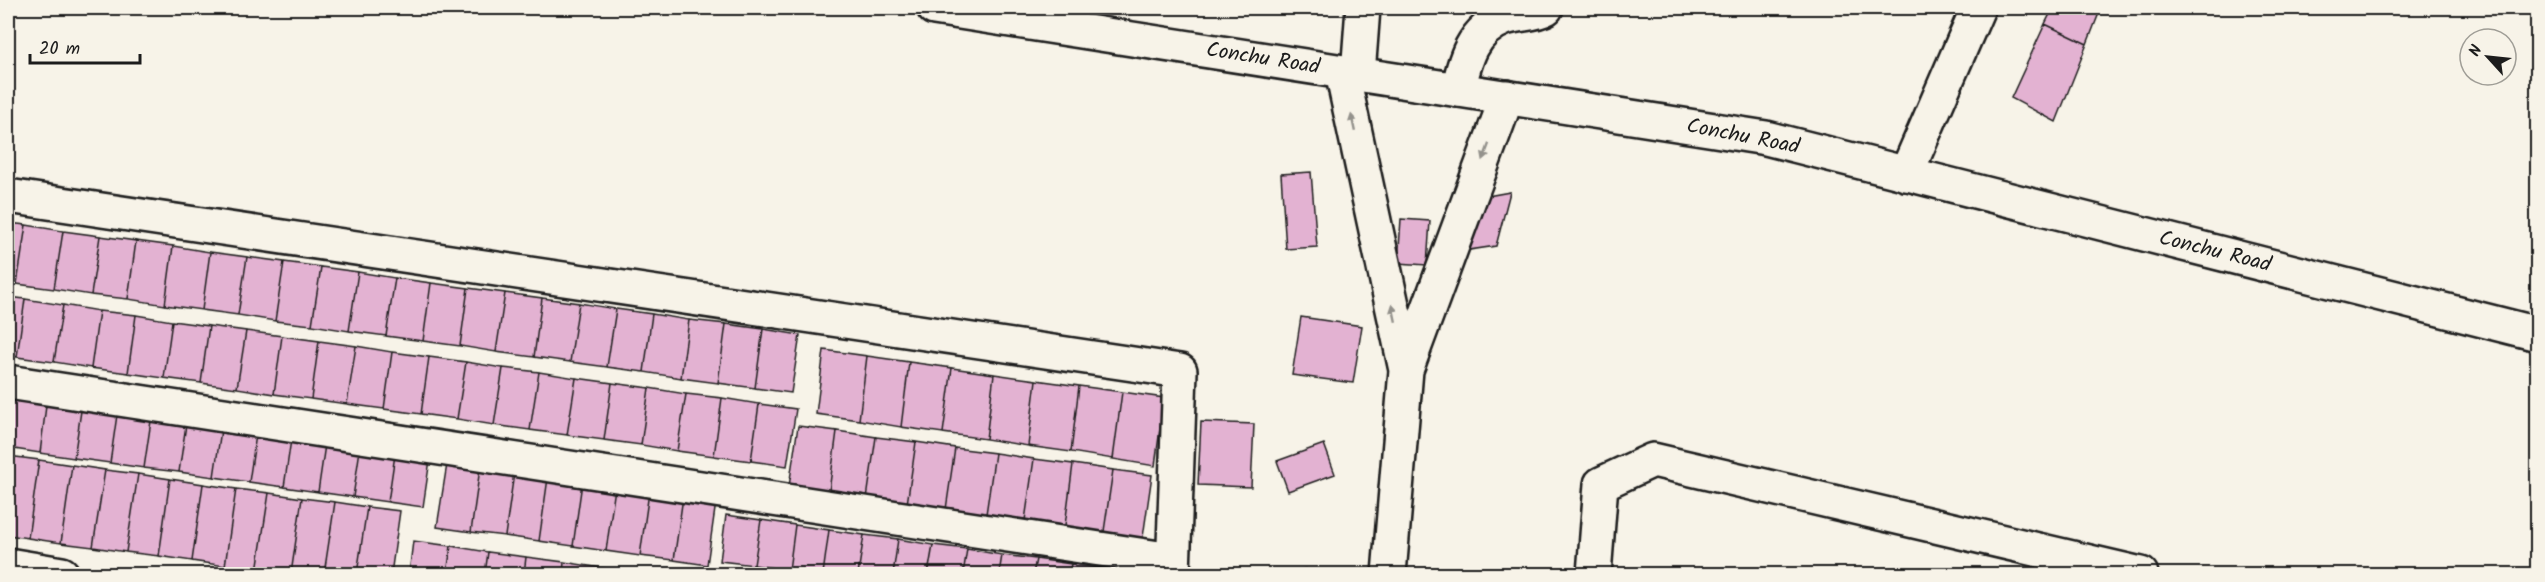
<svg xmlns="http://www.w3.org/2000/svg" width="2545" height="582" viewBox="0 0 2545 582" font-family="Kalam,sans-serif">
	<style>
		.building { fill: #e3b2d2; stroke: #1c1c1c; stroke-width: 1.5 }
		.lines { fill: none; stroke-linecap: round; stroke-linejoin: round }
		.minor-casing { stroke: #1c1c1c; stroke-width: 38 }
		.major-casing { stroke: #1c1c1c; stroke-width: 38 }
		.minor { stroke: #f7f3e8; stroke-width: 33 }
		.major { stroke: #f7f3e8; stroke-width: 33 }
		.oneway { fill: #94928c }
		.labels { text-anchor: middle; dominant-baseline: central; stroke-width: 4.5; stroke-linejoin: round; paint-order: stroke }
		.street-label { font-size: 21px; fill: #1c1c1c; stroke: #f7f3e8 }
	</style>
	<rect width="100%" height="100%" fill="#f7f3e8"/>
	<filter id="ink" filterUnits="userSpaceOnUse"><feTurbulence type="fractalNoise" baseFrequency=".0167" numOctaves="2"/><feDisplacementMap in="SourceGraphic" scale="12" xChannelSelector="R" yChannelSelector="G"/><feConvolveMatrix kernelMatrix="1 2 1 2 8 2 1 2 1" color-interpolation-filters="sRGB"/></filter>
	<g filter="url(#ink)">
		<!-- building -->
		<path class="building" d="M2053 8H2101L2087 44 2045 24Z
			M2045 24 2087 44 2056 122 2011 98Z
			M1311 172 1317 247 1286 249 1281 174Z
			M1510 192 1496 246 1456 252 1471 199Z
			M1401 219 1430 221 1427 265 1398 263Z
			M8 223 26 225 17 284 8 283Z
			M26 225 63 231 54 289 17 284Z
			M63 231 100 236 91 295 54 289Z
			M100 236 136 241 128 299 91 295Z
			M136 241 173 246 165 305 128 299Z
			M173 246 210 252 202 310 165 305Z
			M210 252 247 257 238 315 202 310Z
			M247 257 284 262 275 321 238 315Z
			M284 262 321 267 312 325 275 321Z
			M321 267 358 272 349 331 312 325Z
			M358 272 395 278 386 336 349 331Z
			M395 278 431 283 423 341 386 336Z
			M431 283 468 288 460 346 423 341Z
			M468 288 505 293 496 352 460 346Z
			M505 293 542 298 534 357 496 352Z
			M8 297 25 299 17 357 8 356Z
			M542 298 579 303 570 362 534 357Z
			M25 299 63 305 54 362 17 357Z
			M579 303 616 309 607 367 570 362Z
			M63 305 99 311 91 368 54 362Z
			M616 309 652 314 644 372 607 367Z
			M99 311 136 315 128 373 91 368Z
			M652 314 689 320 681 378 644 372Z
			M136 315 172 321 164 378 128 373Z
			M1301 317 1362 326 1353 383 1292 375Z
			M689 320 726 324 718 383 681 378Z
			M172 321 209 326 201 383 164 378Z
			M726 324 763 329 755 388 718 383Z
			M209 326 246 331 237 388 201 383Z
			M763 329 800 335 791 393 755 388Z
			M246 331 282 336 274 394 237 388Z
			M282 336 319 341 311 399 274 394Z
			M319 341 356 346 347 404 311 399Z
			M356 346 392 352 384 409 347 404Z
			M824 350 867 356 859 420 816 414Z
			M392 352 429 357 421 414 384 409Z
			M867 356 909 362 901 427 859 420Z
			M429 357 466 362 457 419 421 414Z
			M466 362 503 368 494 425 457 419Z
			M909 362 952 368 943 433 901 427Z
			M503 368 539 372 530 430 494 425Z
			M952 368 994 374 986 439 943 433Z
			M539 372 576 378 567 435 530 430Z
			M994 374 1036 380 1028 446 986 439Z
			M576 378 612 383 604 440 567 435Z
			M1036 380 1079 386 1071 452 1028 446Z
			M612 383 649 388 641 445 604 440Z
			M1079 386 1122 392 1113 459 1071 452Z
			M649 388 686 394 677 451 641 445Z
			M1122 392 1164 398 1155 466 1113 459Z
			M8 393H13L8 430Z
			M13 393 47 398 40 453 8 448Z
			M686 394 722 398 714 456 677 451Z
			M47 398 82 404 74 458 40 453Z
			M722 398 759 404 751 461 714 456Z
			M82 404 118 408 110 463 74 458Z
			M759 404 796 409 787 466 751 461Z
			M118 408 152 414 144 468 110 463Z
			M152 414 187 418 179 472 144 468Z
			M187 418 222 423 214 477 179 472Z
			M1201 422 1254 424 1251 487 1198 485Z
			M222 423 257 428 249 482 214 477Z
			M798 426 837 431 828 499 788 493Z
			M257 428 292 433 284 487 249 482Z
			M837 431 876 437 866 505 828 499Z
			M292 433 326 438 318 492 284 487Z
			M876 437 916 442 906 511 866 505Z
			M326 438 361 443 353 497 318 492Z
			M916 442 955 448 945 516 906 511Z
			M361 443 396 448 388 502 353 497Z
			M1324 444 1335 474 1288 491 1277 461Z
			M396 448 431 453 423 507 388 502Z
			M955 448 995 453 985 521 945 516Z
			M995 453 1034 459 1024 527 985 521Z
			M8 456 39 460 28 538 8 535Z
			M1034 459 1073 464 1064 533 1024 527Z
			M39 460 72 465 61 543 28 538Z
			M447 464 480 468 471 532 437 527Z
			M1073 464 1113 470 1103 538 1064 533Z
			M72 465 105 470 93 547 61 543Z
			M480 468 514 473 505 536 471 532Z
			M105 470 138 474 126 552 93 547Z
			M1113 470 1152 475 1142 544 1103 538Z
			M514 473 548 478 539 541 505 536Z
			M138 474 170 479 159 556 126 552Z
			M548 478 582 483 573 546 539 541Z
			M170 479 203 484 192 561 159 556Z
			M582 483 615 488 606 551 573 546Z
			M203 484 236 489 225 566 192 561Z
			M615 488 649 492 640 556 606 551Z
			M236 489 269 493 257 571 225 566Z
			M649 492 683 497 674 560 640 556Z
			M269 493 302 498 291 574 257 571Z
			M683 497 716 502 707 565 674 560Z
			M302 498 335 502 324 574H291Z
			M335 502 367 507 357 574H324Z
			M367 507 400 511 391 574H357Z
			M726 515 761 520 754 565 720 561Z
			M761 520 795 525 789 570 754 565Z
			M795 525 829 530 823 574 789 570Z
			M829 530 864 535 858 574H823Z
			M864 535 898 539 893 574H858Z
			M898 539 933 545 928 574H893Z
			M413 541 451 546 447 574H409Z
			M933 545 967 549 963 574H928Z
			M451 546 488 552 485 574H447Z
			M967 549 1002 555 999 574H963Z
			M488 552 526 557 524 574H485Z
			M1002 555 1036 559 1033 574H999Z
			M526 557 564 562 563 574H524Z
			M1036 559 1071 564 1069 574H1033Z
			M564 562 602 568 601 574H563Z
			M1071 564 1105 569 1104 574H1069Z
			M602 568 640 573V574H601Z
			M703 568 741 573 740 574H702Z
			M1305 569 1306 574H1276Z"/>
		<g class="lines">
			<defs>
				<path id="minor" d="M1342 72 1406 370
					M1358 74 1363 8
					M1458 90C1465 60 1472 30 1505 18 1518 13 1534 15 1546 8
					M1906 174 1978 8
					M8 196 1180 371 1173 574
					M8 382 1172 560
					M8 565 62 574
					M1389 574 1406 370 1507 97
					M1594 574 1601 484 1653 460 2141 574"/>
				<path id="major" d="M934 8 1766 138 2538 334"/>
			</defs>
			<!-- minor casing -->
			<use href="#minor" class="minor-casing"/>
			<!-- major casing -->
			<use href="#major" class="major-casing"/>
			<!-- minor -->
			<use href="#minor" class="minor"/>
			<!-- major -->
			<use href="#major" class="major"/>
		</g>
		<!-- one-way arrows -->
		<defs><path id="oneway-solid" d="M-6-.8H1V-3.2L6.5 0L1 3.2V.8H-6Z" transform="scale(1.5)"/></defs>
		<g class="oneway">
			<use href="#oneway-solid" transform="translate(1353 123) rotate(-102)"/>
			<use href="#oneway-solid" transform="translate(1486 152) rotate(110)"/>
			<use href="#oneway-solid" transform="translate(1394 313) rotate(-102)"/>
		</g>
	</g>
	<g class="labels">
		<!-- street labels -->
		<g class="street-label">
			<text transform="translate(1263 59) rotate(9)">Conchu Road</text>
			<text transform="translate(1743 137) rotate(11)">Conchu Road</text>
			<text transform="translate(2215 252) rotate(14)">Conchu Road</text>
		</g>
	</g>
	<!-- margin -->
	<rect width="2545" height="582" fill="none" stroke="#f7f3e8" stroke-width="30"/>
	<rect x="15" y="15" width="2515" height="552" fill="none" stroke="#1c1c1c" stroke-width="2" filter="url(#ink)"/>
	<!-- north arrow -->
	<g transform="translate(2488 57) rotate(297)"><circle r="28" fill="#f7f3e8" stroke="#9f9d96" stroke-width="1.5"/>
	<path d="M0-4.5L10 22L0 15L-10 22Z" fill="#1c1c1c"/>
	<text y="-9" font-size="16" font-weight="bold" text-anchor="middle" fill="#1c1c1c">N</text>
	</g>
	<!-- scale -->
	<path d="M30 54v9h110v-9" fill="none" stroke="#1c1c1c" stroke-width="3"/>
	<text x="39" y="54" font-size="18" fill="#1c1c1c" stroke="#f7f3e8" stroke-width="4.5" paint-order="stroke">20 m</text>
</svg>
